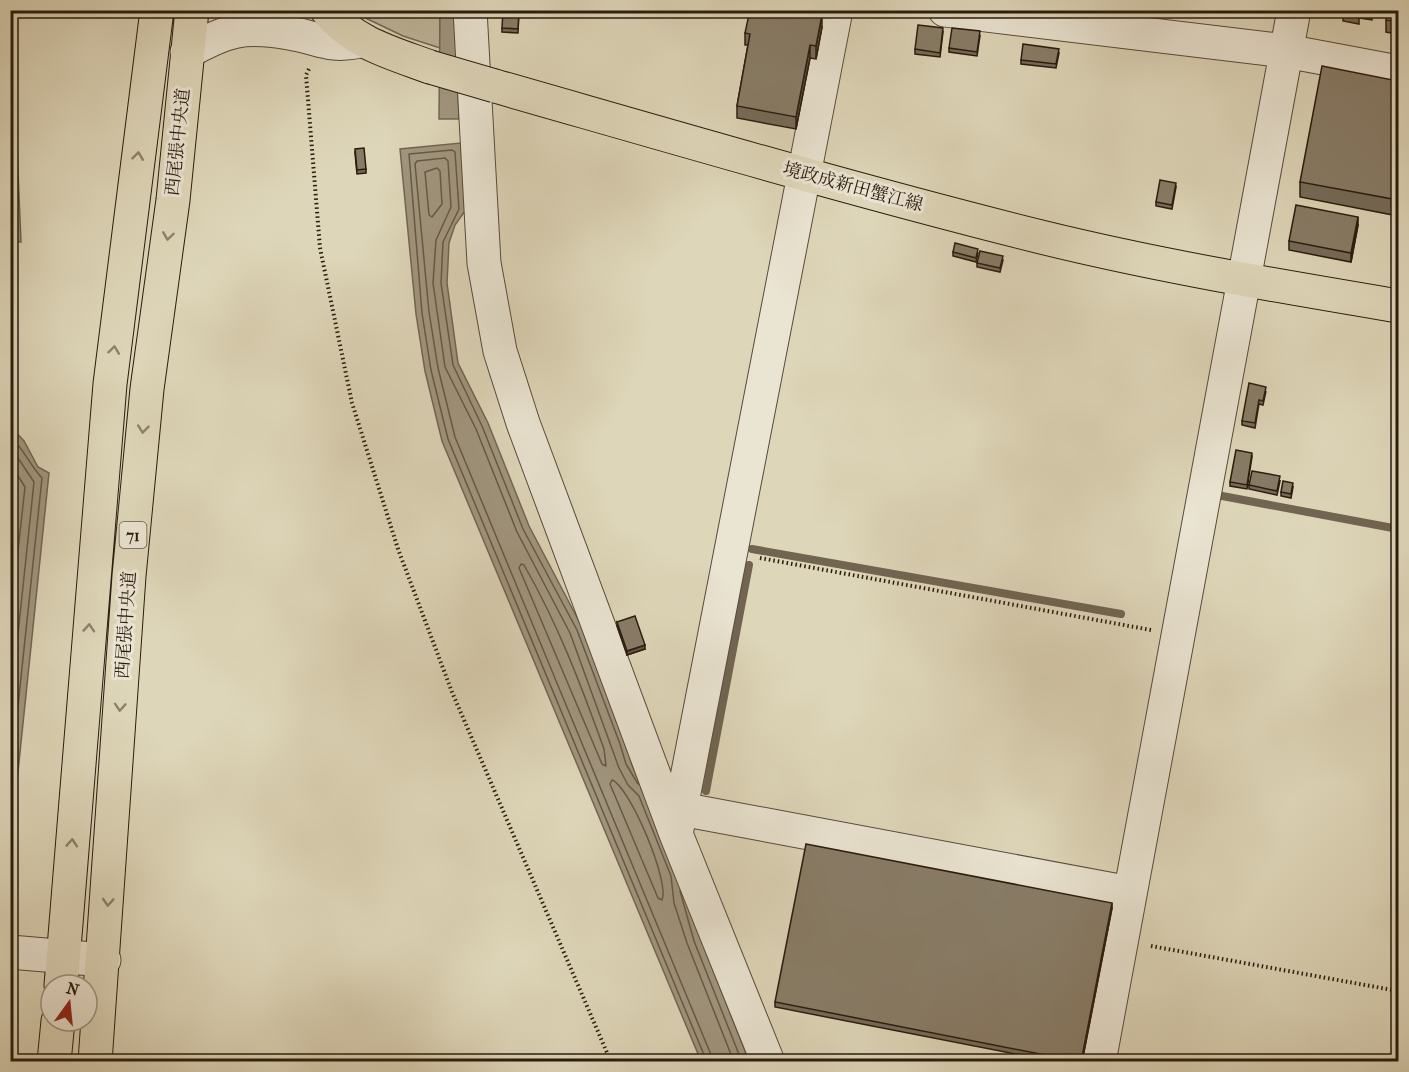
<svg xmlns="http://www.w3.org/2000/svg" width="1409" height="1072" viewBox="0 0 1409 1072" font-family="'IM FELL French Canon','Noto Serif JP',serif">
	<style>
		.green { fill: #bfb69c; stroke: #746855; stroke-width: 1.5 }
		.water { fill: #a1967f; stroke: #716552; stroke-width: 1.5 }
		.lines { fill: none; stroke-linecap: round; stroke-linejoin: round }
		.shore { stroke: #665846; stroke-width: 1.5 }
		.stream { stroke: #716552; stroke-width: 8 }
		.minor-casing { stroke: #574a39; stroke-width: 35 }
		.major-casing { stroke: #2a1b0e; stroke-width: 35 }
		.path { stroke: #2a1b0e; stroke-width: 4; stroke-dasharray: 1.5 3; stroke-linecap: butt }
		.minor { stroke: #eae4d2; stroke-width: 33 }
		.major { stroke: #ded6b9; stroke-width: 33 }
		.major-bridge-casing { stroke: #2a1b0e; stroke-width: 35; stroke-linecap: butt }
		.major-bridge { stroke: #ded6b9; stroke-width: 33 }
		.wall { fill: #756b59; stroke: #2a1b0e; stroke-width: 1.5 }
		.shaded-wall { fill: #5f5748; stroke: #2a1b0e; stroke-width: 1.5 }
		.building { fill: #887c67; stroke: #2a1b0e; stroke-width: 1.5 }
		.oneway { stroke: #8d826c }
		.labels { text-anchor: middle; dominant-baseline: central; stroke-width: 6; stroke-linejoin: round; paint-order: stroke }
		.shield { fill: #eae4d2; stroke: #645749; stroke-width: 1.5 }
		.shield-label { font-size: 16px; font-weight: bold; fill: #2a1b0e }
		.street-label { font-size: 18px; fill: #2a1b0e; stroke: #eae4d2 }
	</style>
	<rect width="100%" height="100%" fill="#ded6b9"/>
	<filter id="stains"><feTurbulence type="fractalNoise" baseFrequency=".00333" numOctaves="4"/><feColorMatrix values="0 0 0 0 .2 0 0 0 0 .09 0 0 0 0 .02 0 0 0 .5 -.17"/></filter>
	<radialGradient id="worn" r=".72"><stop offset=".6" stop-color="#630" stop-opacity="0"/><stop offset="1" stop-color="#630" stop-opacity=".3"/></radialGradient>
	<!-- green -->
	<path class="green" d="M351 11H440V48L403 36Z"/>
	<!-- water -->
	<path class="water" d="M440 11H455L459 119H439Z
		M11 104 16 125 21 242H11Z
		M461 143 465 211 455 225 449 243 447 283 458 363 488 423 529 526 582 627 626 742 631 762 749 1061H701L442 441 425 371 416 314 400 149Z
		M11 427 24 441 38 467 49 473 11 839Z"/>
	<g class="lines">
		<!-- shore -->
		<path class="shore" d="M10 137 14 233 10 236
			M437 168 440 171 442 204 432 217 429 215 425 172Z
			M10 436C23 448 30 465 42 478L10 782
			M10 446 34 482 10 710
			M10 463 25 487 10 623
			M521 564 524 565C558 624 581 685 604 749L606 766 602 764 519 568Z
			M612 780C630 787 670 882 662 900L658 898 610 784Z
			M638 784 626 764 620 744 577 630 523 529 482 426 453 365 441 283 443 242 459 209 455 152 452 150 409 154 422 313 431 370 448 439 707 1062
			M680 891 694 941 742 1062
			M714 1062 455 437 438 368 429 312 415 164 417 161 445 158 448 161 451 207 436 240 433 283 445 367 476 429 517 532 570 633 619 768 628 785 639 796 671 876 674 903 687 943 734 1062"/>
		<!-- stream -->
		<path class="stream" d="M1217 495 1398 529
			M752 549 1121 614
			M706 791 749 565"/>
		<defs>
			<path id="minor" d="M470 10 484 263 500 351 523 423 676 834 768 1062
				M945 10 1286 51 1398 72
				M187 52C227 30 243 25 289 33 320 38 328 48 361 41
				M681 809 1130 893
				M676 834 836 10
				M10 952 104 960
				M1099 1062 1294 10"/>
			<path id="major" d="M327 10C353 43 392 53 430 67
				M495 86C677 138 857 191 1041 237 1159 266 1279 286 1398 306
				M61 985 110 384 157 10
				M54 1062 58 1021
				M95 1062 129 576 147 389 173 200 192 10"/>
		</defs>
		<!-- minor casing -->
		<use href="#minor" class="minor-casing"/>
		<!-- major casing -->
		<use href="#major" class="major-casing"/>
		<!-- path -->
		<path class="path" d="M309 69 306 75 320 248 352 403 398 549 452 692 611 1062
			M760 558 1151 630
			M1151 946 1398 991"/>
		<!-- minor -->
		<use href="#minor" class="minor"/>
		<!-- major -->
		<use href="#major" class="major"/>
		<defs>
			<path id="major-bridge" d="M430 67 495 86"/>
		</defs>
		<!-- major-bridge casing -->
		<use href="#major-bridge" class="major-bridge-casing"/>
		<!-- major-bridge -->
		<use href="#major-bridge" class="major-bridge"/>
	</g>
	<!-- wall -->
	<path class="wall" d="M519 10 518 33 502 32V28Z
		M1326 10H1373L1372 20 1359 18V24L1343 21V15Z
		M1398 10V34L1386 32V20Z
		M822 27 816 59 810 58 796 129 737 118V106L748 45H745V33Z
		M943 32 940 57 915 54V49Z
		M980 36 977 56 949 52V48Z
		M1059 53 1056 68 1021 64V60Z
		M1398 81V216L1300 197V182Z
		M355 153 366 169V173L357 174Z
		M1176 187 1172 209 1156 206V202Z
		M1358 225 1351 262 1289 250V241Z
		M953 252 978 253 976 262 953 256Z
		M1003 260 1000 272 977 267V263Z
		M1266 391 1263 405 1259 404 1255 428 1242 425V421Z
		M1252 457 1247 489 1230 486V482Z
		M1280 481 1277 495 1249 489V485Z
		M1293 487 1291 498 1281 496V492Z
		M617 622 645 649 627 655 617 626Z
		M1112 908 1082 1062H1057L775 1007V1002Z"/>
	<!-- shaded-wall -->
	<path class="shaded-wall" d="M822 15V27L816 59V46Z
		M810 45V58L796 129V117Z
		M1358 217V225L1351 262V253Z
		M645 645V649L627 655V651Z
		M1112 903V908L1082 1062H1081Z"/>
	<!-- building -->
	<path class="building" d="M503 10H519L518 29 502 28Z
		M750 10H799L822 15 816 46 810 45 796 117 737 106 750 34 745 33Z
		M1343 10H1359V15L1343 12Z
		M1387 10H1398V22L1386 20Z
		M918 25 943 28 940 53 915 49Z
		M952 28 980 31 977 52 949 48Z
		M1023 44 1059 49 1056 64 1021 60Z
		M1322 66 1398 81V200L1300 182Z
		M364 148 366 169 357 170 355 149Z
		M1160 180 1176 183 1172 205 1156 202Z
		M1296 205 1358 217 1351 253 1289 241Z
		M955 243 978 249 976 258 953 252Z
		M980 251 1003 256 1000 268 977 263Z
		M1249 383 1266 387 1263 401 1259 400 1255 423 1242 421Z
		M1236 450 1252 453 1247 485 1230 482Z
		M1252 471 1280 476 1277 491 1249 485Z
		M1283 481 1293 483 1291 494 1281 492Z
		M635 616 645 645 627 651 617 622Z
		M806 844 1112 903 1081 1062 775 1002Z"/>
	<!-- one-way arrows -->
	<defs><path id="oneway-chevron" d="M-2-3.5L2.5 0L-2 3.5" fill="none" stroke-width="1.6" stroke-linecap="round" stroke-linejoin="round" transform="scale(1.5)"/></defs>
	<g class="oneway">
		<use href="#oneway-chevron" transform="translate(138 156) rotate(-83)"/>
		<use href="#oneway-chevron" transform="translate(168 236) rotate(98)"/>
		<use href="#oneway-chevron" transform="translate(114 350) rotate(-83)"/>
		<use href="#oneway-chevron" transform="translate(143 429) rotate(96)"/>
		<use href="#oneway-chevron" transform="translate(89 628) rotate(-86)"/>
		<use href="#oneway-chevron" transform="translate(120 707) rotate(94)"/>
		<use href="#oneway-chevron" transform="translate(72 843) rotate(-86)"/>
		<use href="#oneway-chevron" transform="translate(108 902) rotate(94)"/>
	</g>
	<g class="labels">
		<!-- shield labels -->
		<rect class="shield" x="119.5" y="522" width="27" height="26" rx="4.5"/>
		<g class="shield-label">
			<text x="133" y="535">71</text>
		</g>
		<!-- street labels -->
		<g class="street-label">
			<text transform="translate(178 142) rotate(-84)">西尾張中央道</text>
			<text transform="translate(853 187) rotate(15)">境政成新田蟹江線</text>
			<text transform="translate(126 625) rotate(-86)">西尾張中央道</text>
		</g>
	</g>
	<!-- margin -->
	<rect width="1409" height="1072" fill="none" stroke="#ded6b9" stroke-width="36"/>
	<rect x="12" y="12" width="1385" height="1048" fill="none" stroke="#2a1b0e" stroke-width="3"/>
	<rect x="18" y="18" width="1373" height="1036" fill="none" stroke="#2a1b0e" stroke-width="1.5"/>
	<!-- north arrow -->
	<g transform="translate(69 1003) rotate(15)"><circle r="28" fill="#eae4d2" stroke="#9d9484" stroke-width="1.5"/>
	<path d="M0-4.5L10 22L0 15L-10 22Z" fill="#8f2418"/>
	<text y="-9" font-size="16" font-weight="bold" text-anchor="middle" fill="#2a1b0e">N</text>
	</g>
	<rect width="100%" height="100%" filter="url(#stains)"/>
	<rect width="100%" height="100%" fill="url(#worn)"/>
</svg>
